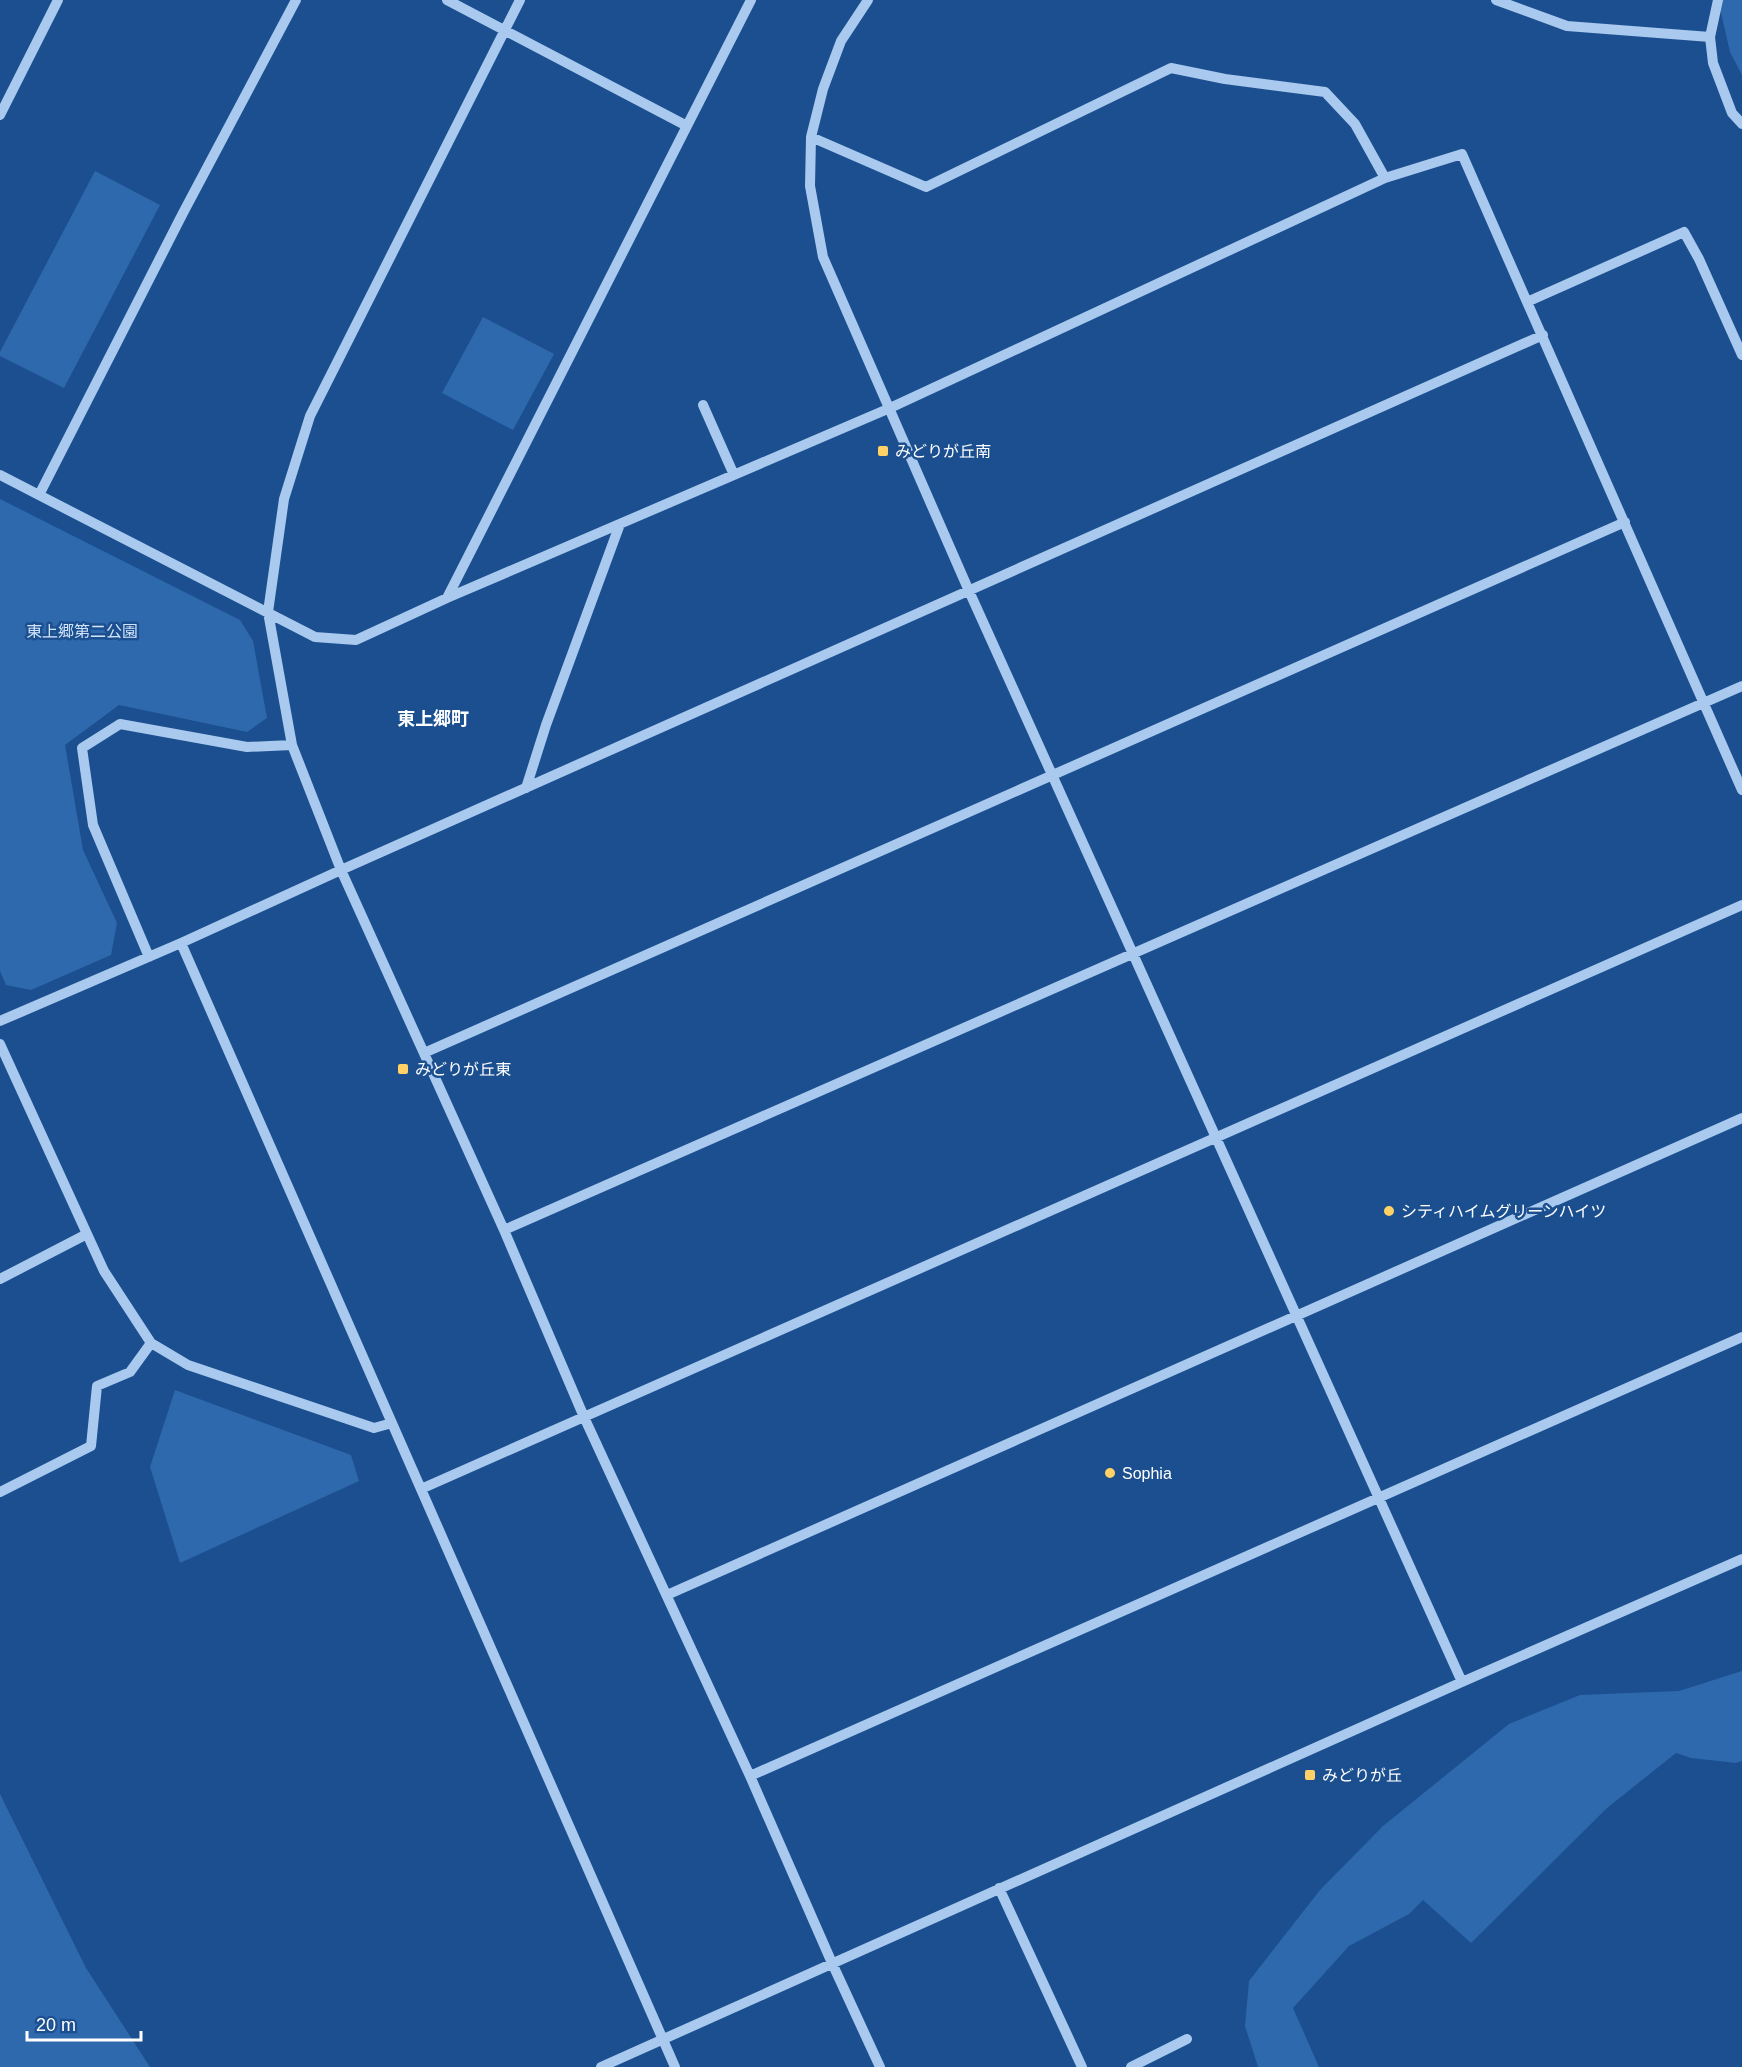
<svg xmlns="http://www.w3.org/2000/svg" width="1742" height="2067" viewBox="0 0 1742 2067" font-family="Helvetica,'Noto Sans JP',sans-serif">
	<style>
		.green { fill: #2e69ad }
		.lines { fill: none; stroke-linecap: round; stroke-linejoin: round }
		.minor { stroke: #a9c9ee; stroke-width: 10 }
		.poi-dot { fill: #ffd166; stroke: #1b4f8f; stroke-width: 2 }
		.labels { text-anchor: middle; dominant-baseline: central; stroke-width: 5; stroke-linejoin: round; paint-order: stroke }
		.poi-label { font-size: 16px; fill: #fff; stroke: #1b4f8f; text-anchor: start }
		.park-label { font-size: 16px; fill: #cfe3fa; stroke: #1b4f8f }
		.neighbourhood-label { font-size: 18px; font-weight: bold; fill: #fff; stroke: #1b4f8f }
	</style>
	<rect width="100%" height="100%" fill="#1b4f8f"/>
	<!-- green -->
	<path class="green" d="M1718 0H1742V75L1730 52Z
		M95 171 160 205 64 388 0 356V352Z
		M483 317 554 354 513 430 442 393Z
		M0 499 240 620 253 641 267 718 247 732 119 705 65 745 83 850 117 923 111 955 31 990 6 985 0 971Z
		M175 1390 351 1455 359 1481 180 1563 150 1467Z
		M1742 1671V1761L1736 1763 1691 1758 1676 1753 1607 1808 1471 1943 1423 1900 1409 1914 1349 1946 1293 2008 1319 2067H1258L1245 2026 1249 1981 1320 1890 1383 1826 1509 1724 1580 1695 1679 1691Z
		M0 1794 86 1968 150 2067H0Z"/>
	<g class="lines">
		<!-- minor -->
		<path class="minor" d="M447 0 687 126
			M520 0 310 416 284 499 268 612 292 745 341 870 504 1230 584 1417 750 1776 832 1963 880 2067
			M868 0 841 41 823 89 811 137 810 186 823 257 969 591 1462 1682
			M1496 0 1567 26 1710 37
			M1718 0 1710 37 1713 63 1732 113 1742 124
			M0 115 58 0
			M811 137 926 187 1171 68 1225 79 1325 92 1355 124 1385 178 1462 154 1527 302
			M1742 355 1699 259 1684 232 1527 302 1742 790
			M703 405 734 475
			M0 475 315 637 356 640 447 598 890 408 1385 178
			M39 495 183 213 296 0
			M447 598 751 0
			M526 788 546 725 620 524
			M181 943 675 2067
			M149 957 93 825 82 748 120 724 247 747 292 745
			M0 1021 181 943 341 870 1543 335
			M0 1044 104 1271 151 1343 188 1365 374 1428 392 1423
			M424 1053 1625 522
			M504 1230 1742 686
			M0 1279 87 1234
			M421 1489 1742 905
			M0 1492 91 1446 97 1386 130 1372 151 1343
			M667 1595 1742 1118
			M750 1776 1742 1337
			M999 1888 1082 2067
			M601 2067 1462 1682 1742 1559
			M1131 2067 1187 2039"/>
	</g>
	<!-- markers -->
	<g class="poi-dot">
		<rect x="877" y="445" width="12" height="12" rx="3"/>
		<rect x="397" y="1063" width="12" height="12" rx="3"/>
		<circle cx="1389" cy="1211" r="6"/>
		<circle cx="1110" cy="1473" r="6"/>
		<rect x="1304" y="1769" width="12" height="12" rx="3"/>
	</g>
	<g class="labels">
		<!-- poi labels -->
		<g class="poi-label">
			<text x="895" y="451">みどりが丘南</text>
			<text x="415" y="1069">みどりが丘東</text>
			<text x="1401" y="1211">シティハイムグリーンハイツ</text>
			<text x="1122" y="1473">Sophia</text>
			<text x="1322" y="1775">みどりが丘</text>
		</g>
		<!-- park labels -->
		<g class="park-label">
			<text x="82" y="631">東上郷第二公園</text>
		</g>
		<!-- neighbourhood labels -->
		<g class="neighbourhood-label">
			<text x="433" y="719">東上郷町</text>
		</g>
	</g>
	<!-- scale -->
	<path d="M27 2031v9h114v-9" fill="none" stroke="#ffffff" stroke-width="3"/>
	<text x="36" y="2031" font-size="18" fill="#ffffff" stroke="#1b4f8f" stroke-width="4.5" paint-order="stroke">20 m</text>
</svg>
